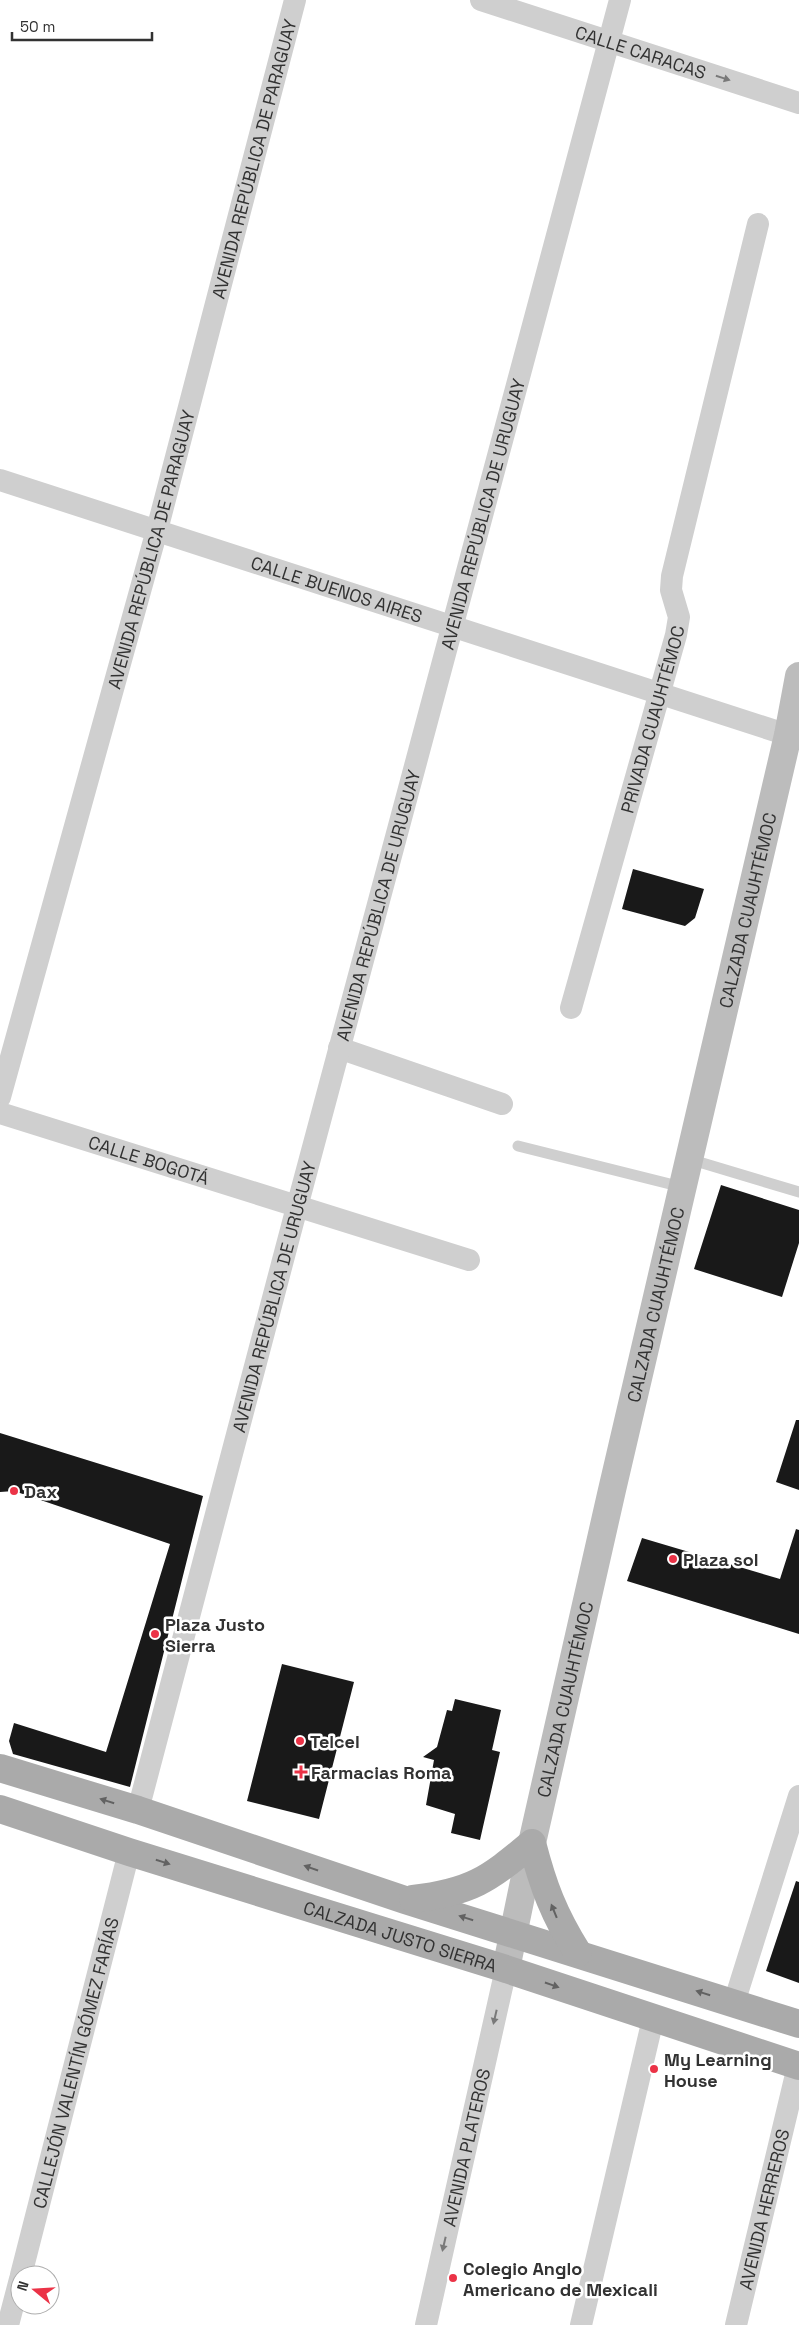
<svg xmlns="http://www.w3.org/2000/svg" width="799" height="2325" viewBox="0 0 799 2325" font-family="'Space Grotesk',sans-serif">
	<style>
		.building { fill: #191919 }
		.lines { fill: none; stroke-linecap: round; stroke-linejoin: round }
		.lane { stroke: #cfcfcf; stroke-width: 11 }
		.street { stroke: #cfcfcf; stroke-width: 22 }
		.secondary { stroke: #bcbcbc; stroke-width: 28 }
		.primary { stroke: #aaa; stroke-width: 28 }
		.oneway { fill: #797979 }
		.oneway2 { fill: #626262 }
		.poi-dot { fill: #eb3347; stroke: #fff; stroke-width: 2 }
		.labels { text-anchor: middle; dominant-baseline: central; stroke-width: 5; stroke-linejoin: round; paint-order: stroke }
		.street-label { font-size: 18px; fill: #323232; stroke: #fff }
		.poi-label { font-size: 18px; font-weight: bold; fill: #323232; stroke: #fff; text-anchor: start }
	</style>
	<rect width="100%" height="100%" fill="#fff"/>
	<!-- building -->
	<path class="building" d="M633 869 704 889 695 918 685 926 622 909Z
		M721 1185 799 1210V1243L782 1297 694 1269Z
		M796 1420H799V1490L776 1482Z
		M0 1433 203 1496 130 1787 13 1754 9 1741 14 1723 106 1752 170 1544 14 1491 0 1492Z
		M796 1529 799 1530V1634L627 1581 642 1538 780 1579Z
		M282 1664 354 1682 319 1819 247 1801Z
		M455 1699 501 1710 492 1750 500 1752 480 1840 451 1833 455 1814 426 1805 434 1760 423 1757 437 1747 447 1710 452 1711Z
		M796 1881 799 1882V1983L766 1971Z"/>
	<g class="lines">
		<!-- lane -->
		<path class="lane" d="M518 1146 682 1187
			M689 1159 799 1192"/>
		<!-- street -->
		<g class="street">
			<path id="s1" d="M481 0 799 103"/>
			<path id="s2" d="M0 480 788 735"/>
			<path id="s3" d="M571 1008 676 635 679 617 671 590 672 576 758 224"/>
			<path d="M339 1048 502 1104"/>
			<path id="s4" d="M0 1097 157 530 295 0"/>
			<path id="s5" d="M0 1113 469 1260"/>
			<path id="s6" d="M138 1810 297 1207 620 0"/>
			<path d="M734 2003 799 1796"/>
			<path id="s7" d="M21 2275 129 1852"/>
			<path d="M8 2325 20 2279"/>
			<path id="s8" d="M426 2325 506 1969"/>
			<path d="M581 2325 653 2019"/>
			<path id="s9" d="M736 2325 798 2066"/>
		</g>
		<!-- secondary -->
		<path class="secondary" id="s10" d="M506 1969 532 1843 612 1490 788 735 799 676"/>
		<!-- primary -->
		<g class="primary">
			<path d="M0 1768 138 1810 405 1900 799 2024"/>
			<path id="s11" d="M0 1809 129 1852 506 1969 799 2066"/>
			<path d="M413 1899C471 1892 488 1880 532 1843 543 1886 554 1915 578 1953"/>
		</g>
	</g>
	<!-- one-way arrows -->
	<defs><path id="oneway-solid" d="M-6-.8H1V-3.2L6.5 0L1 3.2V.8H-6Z" transform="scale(1.25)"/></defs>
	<g class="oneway">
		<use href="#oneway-solid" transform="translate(723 78) rotate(18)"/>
		<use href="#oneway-solid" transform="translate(495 2017) rotate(103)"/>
		<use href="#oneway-solid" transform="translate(444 2244) rotate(103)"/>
	</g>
	<g class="oneway2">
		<use href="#oneway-solid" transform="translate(107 1801) rotate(-163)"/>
		<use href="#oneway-solid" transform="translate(163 1862) rotate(17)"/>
		<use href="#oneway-solid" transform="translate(311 1868) rotate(-161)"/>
		<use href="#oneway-solid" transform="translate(554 1911) rotate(-112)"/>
		<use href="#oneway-solid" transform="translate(466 1918) rotate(-163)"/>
		<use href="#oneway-solid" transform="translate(552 1985) rotate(19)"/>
		<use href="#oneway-solid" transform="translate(703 1993) rotate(-162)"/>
	</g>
	<!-- markers -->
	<g class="poi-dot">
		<circle cx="14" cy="1491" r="5"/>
		<circle cx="673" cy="1559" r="5"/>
		<circle cx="155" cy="1634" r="5"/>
		<circle cx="300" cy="1741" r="5"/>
		<path d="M298.5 1764.5h5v5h5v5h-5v5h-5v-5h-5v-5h5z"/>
		<circle cx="654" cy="2069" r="5"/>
		<circle cx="453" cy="2278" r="5"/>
	</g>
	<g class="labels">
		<!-- street labels -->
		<g class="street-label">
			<text stroke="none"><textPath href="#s1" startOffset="168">CALLE CARACAS</textPath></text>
			<text stroke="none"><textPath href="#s4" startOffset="972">AVENIDA REPÚBLICA DE PARAGUAY</textPath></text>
			<text stroke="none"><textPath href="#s6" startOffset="1341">AVENIDA REPÚBLICA DE URUGUAY</textPath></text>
			<text stroke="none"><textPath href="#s4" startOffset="568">AVENIDA REPÚBLICA DE PARAGUAY</textPath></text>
			<text stroke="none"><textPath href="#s2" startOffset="354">CALLE BUENOS AIRES</textPath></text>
			<text stroke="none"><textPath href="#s3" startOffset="300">PRIVADA CUAUHTÉMOC</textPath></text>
			<text stroke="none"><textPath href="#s6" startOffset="936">AVENIDA REPÚBLICA DE URUGUAY</textPath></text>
			<text stroke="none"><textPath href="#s10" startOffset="1086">CALZADA CUAUHTÉMOC</textPath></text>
			<text stroke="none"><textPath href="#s5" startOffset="156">CALLE BOGOTÁ</textPath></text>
			<text stroke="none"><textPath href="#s6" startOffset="531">AVENIDA REPÚBLICA DE URUGUAY</textPath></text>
			<text stroke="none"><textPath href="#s10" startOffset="681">CALZADA CUAUHTÉMOC</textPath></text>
			<text stroke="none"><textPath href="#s10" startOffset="276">CALZADA CUAUHTÉMOC</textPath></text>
			<text stroke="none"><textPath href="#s11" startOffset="420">CALZADA JUSTO SIERRA</textPath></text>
			<text stroke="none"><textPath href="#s7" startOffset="219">CALLEJÓN VALENTÍN GÓMEZ FARÍAS</textPath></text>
			<text stroke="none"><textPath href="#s8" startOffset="182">AVENIDA PLATEROS</textPath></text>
			<text stroke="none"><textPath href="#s9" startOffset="119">AVENIDA HERREROS</textPath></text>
		</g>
		<!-- poi labels -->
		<g class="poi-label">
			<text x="24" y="1491">Dax</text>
			<text x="683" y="1559">Plaza sol</text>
			<text x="165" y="1624">Plaza Justo<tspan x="165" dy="21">Sierra</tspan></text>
			<text x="310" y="1741">Telcel</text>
			<text x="311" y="1772">Farmacias Roma</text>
			<text x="664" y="2059">My Learning<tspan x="664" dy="21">House</tspan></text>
			<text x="463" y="2268">Colegio Anglo<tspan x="463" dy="21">Americano de Mexicali</tspan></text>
		</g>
	</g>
	<!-- north arrow -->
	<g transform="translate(35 2290) rotate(288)"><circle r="24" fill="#ffffff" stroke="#adadad"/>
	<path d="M0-4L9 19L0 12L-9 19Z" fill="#eb3347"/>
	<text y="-8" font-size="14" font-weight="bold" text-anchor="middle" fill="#323232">N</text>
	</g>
	<!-- scale -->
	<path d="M12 32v8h140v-8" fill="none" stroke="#323232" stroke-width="2.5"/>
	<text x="20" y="32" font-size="15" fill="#323232" stroke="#ffffff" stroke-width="4" paint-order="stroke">50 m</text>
</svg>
